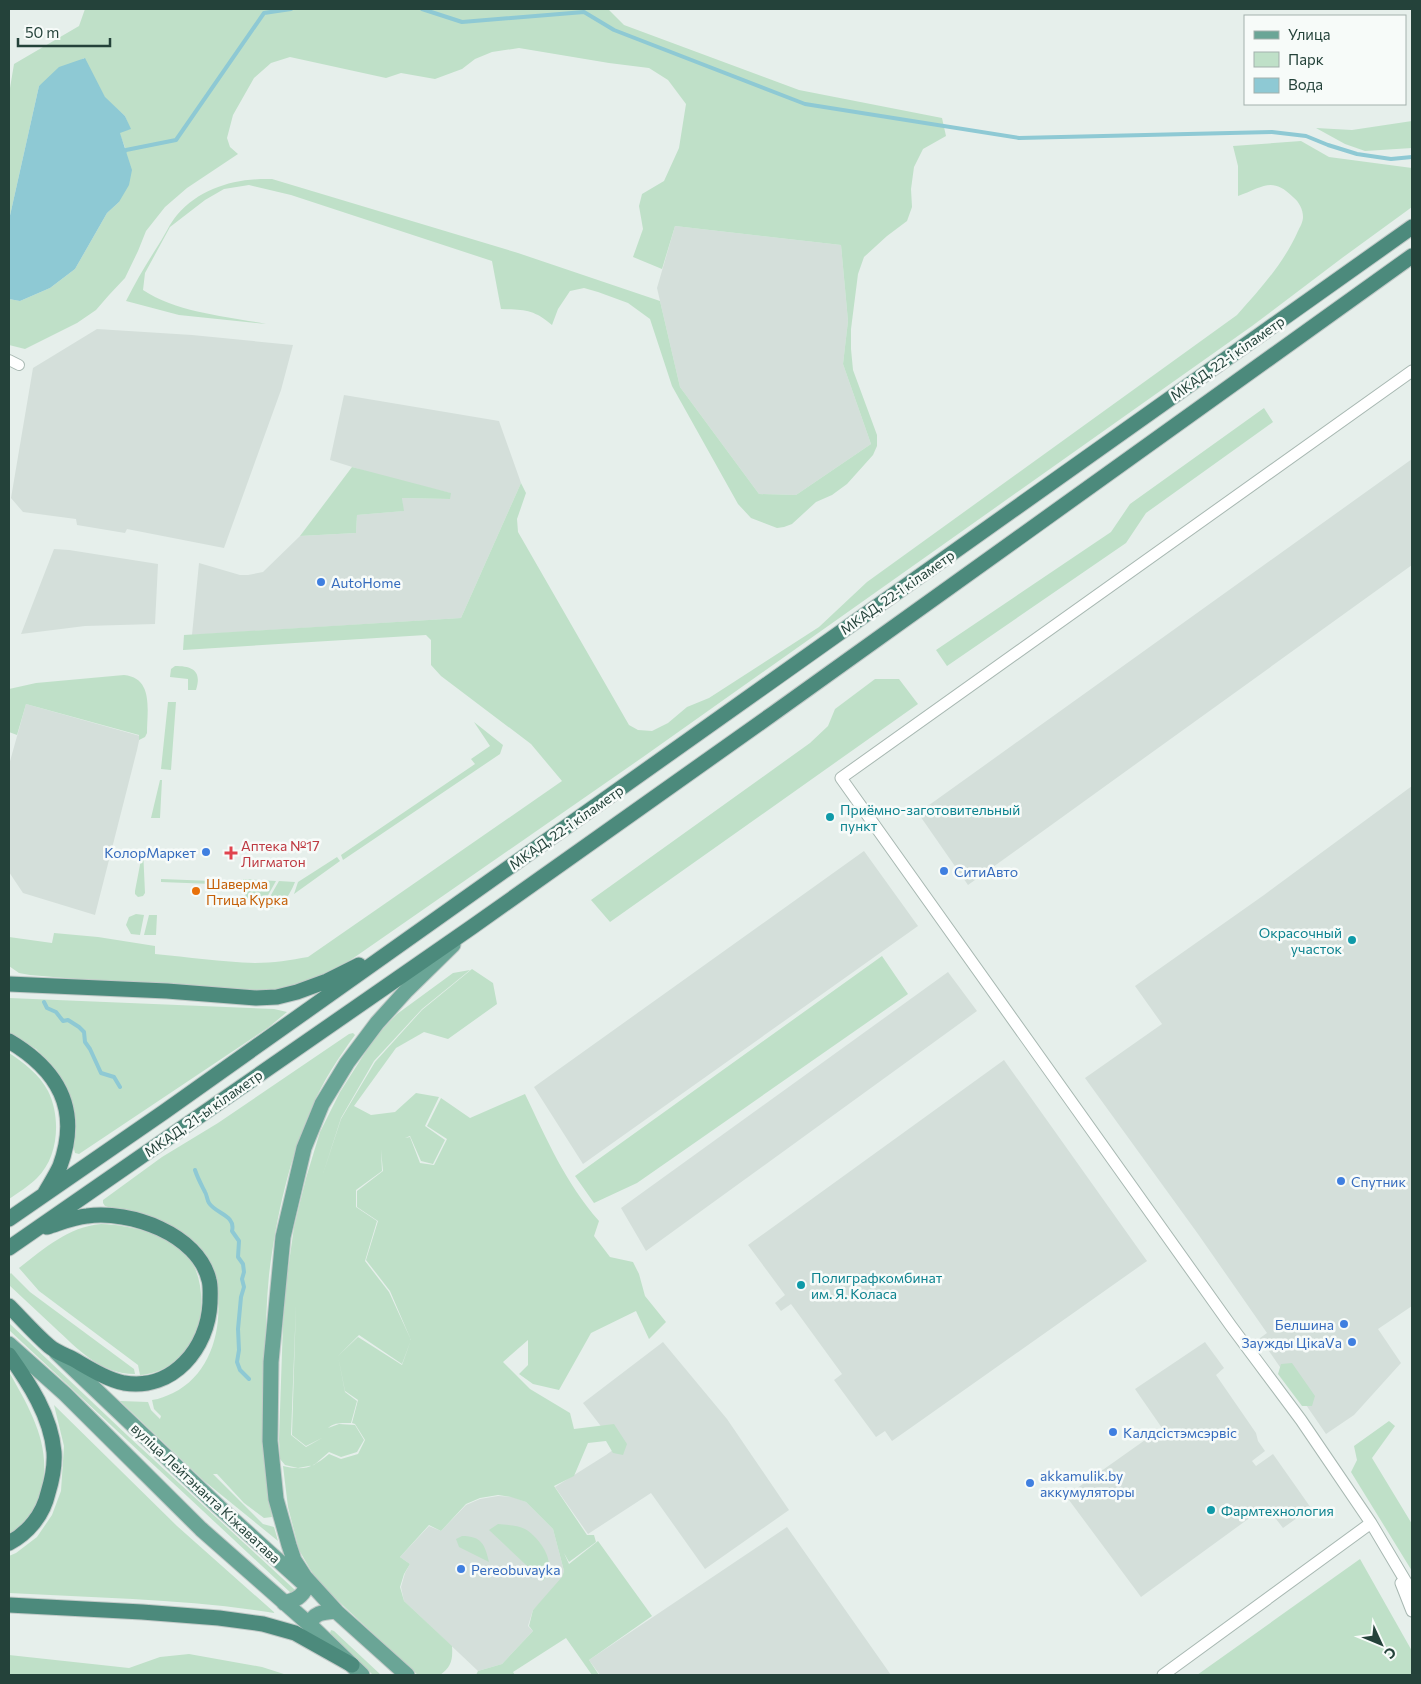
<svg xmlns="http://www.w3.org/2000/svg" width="1421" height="1684" viewBox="0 0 1421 1684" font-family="Commissioner,sans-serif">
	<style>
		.built { fill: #d4dfda }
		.green { fill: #bfe0c8; fill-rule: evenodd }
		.water { fill: #8ec9d4 }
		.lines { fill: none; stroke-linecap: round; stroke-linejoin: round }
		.stream { stroke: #8ec9d4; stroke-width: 4 }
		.minor-casing { stroke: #a8b8b2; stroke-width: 12 }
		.tertiary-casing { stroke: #a8b8b2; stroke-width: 13 }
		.primary-casing { stroke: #c2cac8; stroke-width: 17 }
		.trunk-casing { stroke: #c2cac8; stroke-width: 17 }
		.minor { stroke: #fff; stroke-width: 10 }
		.tertiary { stroke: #fff; stroke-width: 11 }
		.primary { stroke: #6aa596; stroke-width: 15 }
		.trunk { stroke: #4c8a7c; stroke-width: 15 }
		.shop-dot { fill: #3f7fe0; stroke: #f7fbf9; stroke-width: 2 }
		.culture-dot { fill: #0f9aa8; stroke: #f7fbf9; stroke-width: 2 }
		.health-dot { fill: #e0444e; stroke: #f7fbf9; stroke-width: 2 }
		.food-dot { fill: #e8710a; stroke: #f7fbf9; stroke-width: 2 }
		.labels { text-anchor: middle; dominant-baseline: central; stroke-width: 5; stroke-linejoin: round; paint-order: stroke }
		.street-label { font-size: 14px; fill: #24423a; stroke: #f7fbf9 }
		.shop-label { font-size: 14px; fill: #366cbe; stroke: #f7fbf9; text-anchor: start }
		.culture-label { font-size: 14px; fill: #0d838f; stroke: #f7fbf9; text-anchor: start }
		.health-label { font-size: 14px; fill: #be3a42; stroke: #f7fbf9; text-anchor: start }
		.food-label { font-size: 14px; fill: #c56008; stroke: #f7fbf9; text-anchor: start }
	</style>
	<rect width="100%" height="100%" fill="#e6efeb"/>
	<!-- built -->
	<path class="built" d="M675 226 841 245 848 321 843 364 871 444 796 495 759 494 680 387 657 288Z
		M97 329 192 335 293 345 281 390 224 548 127 529 125 533 77 525 76 519 23 512 11 498 33 368Z
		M344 395 499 421 521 483 461 618 192 635 199 563 240 575H248L263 572 300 536 356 533 357 515 403 511 402 498 450 499V493L381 476 330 460Z
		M1412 459V565L968 885 918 813Z
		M54 549 69 550 158 564 155 624 85 626 21 634Z
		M26 704 140 736 137 750 95 915 23 893 9 872V765Z
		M1412 786V1306L1378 1329 1401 1363 1354 1415 1326 1434 1260 1338 1267 1333 1198 1234 1085 1078 1162 1024 1135 986 1264 895Z
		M864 851 918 926 583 1164 534 1087Z
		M948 972 977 1011 646 1251 621 1208Z
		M1004 1060 1147 1261 892 1441 885 1431 876 1437 834 1380 842 1374 791 1304 781 1311 775 1303 785 1295 748 1245Z
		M663 1342 727 1419 789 1510 705 1569 651 1493 588 1534 555 1487 606 1455 617 1447 583 1403Z
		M1205 1342 1224 1368 1216 1375 1256 1433 1258 1441 1265 1451 1252 1461 1256 1466 1273 1454 1311 1508 1283 1528 1266 1506 1141 1597 1066 1496 1162 1428 1135 1389Z
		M498 1496 513 1497 526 1502 553 1529 564 1571 562 1577 558 1584 533 1610 528 1626 533 1631 502 1664 478 1671 404 1601 401 1587 405 1573 410 1564 400 1557 429 1526 441 1531 466 1505 480 1499Z
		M787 1527 891 1675H600L589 1660Z"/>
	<!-- green -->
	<path class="green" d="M85 9H608L624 25 799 90 942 118 946 136 923 149 914 167 911 189 912 207 907 221 887 236 864 257 858 274 851 329V349L853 370 877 435V446L873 455 847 484 832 495 816 502 792 524 784 527 777 528 751 518 738 504 672 386 650 319 628 303 598 292 584 288 570 291 558 309 552 325C533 309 525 310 501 309L492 261 291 195 249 185 224 189 205 200 170 227 145 273 143 290C178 313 226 316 266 324L179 315 126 301C136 281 147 263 159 244 165 235 170 223 177 215 201 187 237 178 272 179L518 253 660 301 680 387 759 494 796 495 871 444 843 364 848 321 841 245 675 226 662 269 633 257 643 229 639 206 642 194 664 181 679 148 686 104 668 80 649 68 609 63 519 48 492 52 475 59 462 69 435 79 401 73 386 78 290 57 271 63 254 78 233 115 227 138 230 147 238 154 187 188 165 207 146 231 138 251 125 278 109 295 96 310 77 323 25 349 9 345V299L20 301 50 288 75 269 107 213 119 202 126 150 119 132 130 129 125 116 105 98 84 58 39 86 9 220V94L14 64 79 26Z
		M1412 121V148L1365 151 1345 144 1316 128 1352 130Z
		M1301 141 1329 157 1412 168V207L1342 258 1252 326 643 757 342 966 296 989 240 993 30 975 19 973 9 966V937L52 943 54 933 98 937 155 946V954C188 957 221 962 255 963 273 963 291 960 308 957L562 781 531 744 441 676 431 665V640L426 635 183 650 184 635 461 618 521 483 526 493 517 519 518 532 629 725 638 730 652 731 668 723 687 707 709 698 819 627 867 582 1237 315C1260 289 1284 263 1298 231 1300 227 1303 222 1303 217 1303 209 1299 202 1293 197 1272 176 1263 187 1238 196V166L1233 146Z
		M1264 408 1273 422 1146 513 1126 543 947 666 936 650 1111 532 1130 504Z
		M352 467 451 493 450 499 402 498 404 511 357 515 356 533 300 536Z
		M175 666C193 666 202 671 196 690H188V679L170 677 171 669Z
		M124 675C154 678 147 711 147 733L145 737 139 740V735L26 704 17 735 9 732V689L36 683Z
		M875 679H899L918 704 610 922 591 900 810 743 828 726 835 709Z
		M168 702H176L171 770 161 769Z
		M474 722 503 745 500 754 343 860 341 855 475 764 471 759 490 746Z
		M160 780H162L160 818H151Z
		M143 849 145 893 143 896 138 897 135 894V891Z
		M337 857 340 861 294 894 298 882Z
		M161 879 239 882 238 885 161 882Z
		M243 879 276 881 261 908C247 903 242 893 243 879Z
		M279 881 295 882C289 897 281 909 263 909Z
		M136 914 144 915 140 935 131 934 126 925 129 917Z
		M149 915H157L156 935H144Z
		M882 956 908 994 637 1183 594 1203 575 1176Z
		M472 969 493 983 497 1004 448 1039 424 1032 396 1048 354 1106 371 1115 395 1112 416 1093 439 1097 425 1126 445 1140 433 1164 421 1161 410 1136 405 1138 410 1137 420 1163 434 1165 447 1139 427 1126 441 1098 470 1118 525 1094C547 1140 565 1182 599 1221L594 1236 610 1257 633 1262 639 1274 645 1296 666 1322 649 1339 636 1311 591 1333 559 1390 533 1384 519 1374 528 1365V1340L503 1362 530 1389 570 1413 574 1429 614 1424 627 1444 623 1455 613 1453 606 1441 588 1443 574 1476 554 1486 587 1535H594L596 1542 569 1562 564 1553 569 1564 598 1541 652 1616 589 1660 599 1675H592L566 1638 513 1672 515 1675H476L478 1671 502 1664 533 1631 529 1626 533 1610 562 1577 564 1571 553 1529 526 1502 511 1497 498 1495 480 1498 466 1504 441 1531 429 1525 400 1557 410 1564 404 1574 400 1587 404 1601 452 1646C453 1660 451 1667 440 1675H418L413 1671 318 1582 310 1569 299 1550 288 1507 283 1466C305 1471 312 1468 329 1454L341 1459 358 1454 365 1440 355 1424 352 1423 358 1400 345 1391 338 1356 358 1337 402 1365 411 1340 390 1291 366 1260 378 1221 357 1207V1191L383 1171 381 1150 382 1171 356 1190V1207L377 1221 365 1261 389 1292 411 1340 402 1364 359 1335 338 1356 345 1392 357 1401 351 1423C342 1423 335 1422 328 1428L339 1424 355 1425 364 1440 357 1452 341 1457 329 1452 314 1465 298 1468 285 1465 280 1459 279 1439 283 1324 287 1277 294 1227 306 1178 320 1132 340 1092 375 1037 397 1014 453 973 470 970 422 1009 374 1061 341 1118 322 1177 341 1119 375 1062 422 1010ZM305 1254 296 1304 292 1435 306 1446 322 1438 306 1447 291 1435 296 1304Z
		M9 998 274 1009 287 1012 269 1027 79 1154 75 1153 73 1145 65 1086 56 1070 36 1049 9 1033Z
		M353 1033 355 1035C339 1057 323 1081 312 1107 289 1159 276 1218 269 1275 266 1303 266 1331 265 1359 263 1413 262 1463 272 1517L264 1518 244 1503 217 1474H213L263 1524 274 1527 278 1541 203 1480 120 1401 148 1402 151 1410 160 1419 161 1416 154 1409 152 1400C160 1399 166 1396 173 1393 214 1373 225 1320 215 1280 212 1267 206 1252 196 1243 169 1218 137 1218 105 1206L103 1203V1200L162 1157 218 1123 349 1034Z
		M9 1053C23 1062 40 1075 48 1091 61 1117 59 1157 37 1178 29 1186 18 1193 9 1199Z
		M101 1224C129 1225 165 1233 186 1254 206 1276 205 1320 191 1345 180 1362 160 1374 140 1375L138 1365 39 1291 19 1268C45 1248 68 1227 101 1224Z
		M11 1273 30 1292 134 1369 135 1374C100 1374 78 1349 54 1327 39 1313 24 1299 9 1285V1275Z
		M9 1323 128 1436 295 1590 292 1594 9 1330Z
		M1292 1363 1315 1396 1312 1406H1302L1278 1374 1281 1364Z
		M9 1372C30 1409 53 1447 41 1491 39 1501 34 1513 26 1522 21 1527 14 1532 9 1537Z
		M54 1405 177 1526 275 1613C187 1599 98 1598 9 1593V1556L16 1553 37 1537 52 1515 61 1491 64 1446Z
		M1389 1421 1395 1426 1372 1458 1412 1524V1571L1351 1472 1357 1460 1354 1446Z
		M498 1524C505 1525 518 1525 525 1529 540 1538 559 1564 543 1581L489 1530Z
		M462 1536C482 1536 485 1545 489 1562L459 1547 456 1539Z
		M1360 1559 1412 1651V1675H1197Z
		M331 1630 334 1631 381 1675H373L332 1636 330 1633Z
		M189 1654 262 1667 287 1675H9V1655L129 1668 160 1657Z"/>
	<!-- water -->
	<path class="water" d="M85 58 105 97 125 116 131 129 120 133 132 170 129 185 119 202 107 213 75 269 50 288 20 301 9 299V220L39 86 59 67Z"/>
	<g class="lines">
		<!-- stream -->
		<path class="stream" d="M422 9 462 22 584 12 614 30 805 104 1019 138 1272 132 1306 136 1328 145 1357 154 1391 159 1412 157
			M124 152 126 150 176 140 264 13 291 9
			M44 1002 47 1008 56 1012 63 1021 68 1020 79 1027 84 1032 85 1042 90 1049 101 1073 114 1077 120 1087
			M195 1170C198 1179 201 1184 205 1192 207 1195 207 1200 209 1203 216 1214 236 1215 232 1231L239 1241 238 1257 243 1264 244 1272 242 1279 244 1287 241 1297 238 1329 239 1350 237 1362 240 1370 249 1379"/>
		<defs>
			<path id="minor" d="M9 360 19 365"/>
			<path id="tertiary" d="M1412 371 841 778 1231 1326 1301 1420 1371 1523 1412 1592
				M1401 1583 1412 1611
				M1163 1675 1371 1523"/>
			<path id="primary" d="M9 1344 65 1394 201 1529 310 1625 362 1675
				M56 1352 219 1507 302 1582
				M284 1603C296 1600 302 1597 307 1586
				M329 1605 407 1675
				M336 1611 305 1577 294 1560 289 1545 276 1499 270 1441 271 1362 283 1237 304 1148 322 1104 347 1063 377 1023 405 992 453 945
				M310 1625C313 1612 325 1612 336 1611"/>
			<path id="trunk" d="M9 984 167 991 256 998 277 997 297 992 327 981 359 965
				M9 1041C58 1070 81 1109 60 1166 56 1175 50 1184 45 1193
				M9 1219 164 1112 1412 227
				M9 1248 472 927 774 713 1412 256
				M9 1306C22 1319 35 1334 49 1346 56 1352 65 1355 73 1359 89 1368 106 1379 124 1383 173 1391 208 1348 210 1303 210 1296 211 1287 209 1280 198 1234 130 1210 87 1216 74 1217 60 1223 47 1227
				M9 1355C29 1383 51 1416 54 1452 55 1466 52 1480 48 1493 43 1515 28 1533 9 1543
				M9 1605 142 1612 219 1618 263 1624 295 1633 352 1665"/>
		</defs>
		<!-- minor casing -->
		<use href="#minor" class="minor-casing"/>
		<!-- tertiary casing -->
		<use href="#tertiary" class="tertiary-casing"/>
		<!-- primary casing -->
		<use href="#primary" class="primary-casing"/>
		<!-- trunk casing -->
		<use href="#trunk" class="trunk-casing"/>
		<!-- minor -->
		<use href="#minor" class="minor"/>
		<!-- tertiary -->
		<use href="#tertiary" class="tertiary"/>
		<!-- primary -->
		<use href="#primary" class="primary"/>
		<!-- trunk -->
		<use href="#trunk" class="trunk"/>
	</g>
	<!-- markers -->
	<g class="shop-dot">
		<circle cx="321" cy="582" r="5"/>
		<circle cx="206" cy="852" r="5"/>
		<circle cx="944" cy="871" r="5"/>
		<circle cx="1341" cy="1181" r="5"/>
		<circle cx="1344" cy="1324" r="5"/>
		<circle cx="1352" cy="1342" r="5"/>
		<circle cx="1113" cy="1432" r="5"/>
		<circle cx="1030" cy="1483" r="5"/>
		<circle cx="461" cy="1569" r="5"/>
	</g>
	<g class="culture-dot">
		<circle cx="830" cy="817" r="5"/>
		<circle cx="1352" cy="940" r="5"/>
		<circle cx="801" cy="1285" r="5"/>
		<circle cx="1211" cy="1510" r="5"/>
	</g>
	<path class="health-dot" d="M228.5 845.5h5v5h5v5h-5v5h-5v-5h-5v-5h5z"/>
	<circle class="food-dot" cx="196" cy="891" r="5"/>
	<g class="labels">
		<!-- street labels -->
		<g class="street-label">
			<text transform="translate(1227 358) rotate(-35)">МКАД, 22-і кіламетр</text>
			<text transform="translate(897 592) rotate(-35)">МКАД, 22-і кіламетр</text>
			<text transform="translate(566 827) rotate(-35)">МКАД, 22-і кіламетр</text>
			<text transform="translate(203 1113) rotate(-35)">МКАД, 21-ы кіламетр</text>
			<text transform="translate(206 1493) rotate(43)">вуліца Лейтэнанта Кіжаватава</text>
		</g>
		<!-- shop labels -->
		<g class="shop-label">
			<text x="331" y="582">AutoHome</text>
			<text x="196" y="852" text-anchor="end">КолорМаркет</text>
			<text x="954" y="871">СитиАвто</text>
			<text x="1351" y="1181">Спутник</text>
			<text x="1334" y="1324" text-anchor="end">Белшина</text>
			<text x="1342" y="1342" text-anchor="end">Заужды ЦікаVа</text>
			<text x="1123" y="1432">Калдсістэмсэрвіс</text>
			<text x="1040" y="1475">akkamulik.by<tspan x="1040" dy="16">аккумуляторы</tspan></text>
			<text x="471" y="1569">Pereobuvayka</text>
		</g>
		<!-- culture labels -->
		<g class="culture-label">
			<text x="840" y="809">Приёмно-заготовительный<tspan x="840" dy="16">пункт</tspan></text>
			<text x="1342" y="932" text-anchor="end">Окрасочный<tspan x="1342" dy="16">участок</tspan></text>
			<text x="811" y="1277">Полиграфкомбинат<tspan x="811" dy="16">им. Я. Коласа</tspan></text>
			<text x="1221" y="1510">Фармтехнология</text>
		</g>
		<!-- health labels -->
		<g class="health-label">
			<text x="241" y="845">Аптека №17<tspan x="241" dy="16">Лигматон</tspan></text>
		</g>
		<!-- food labels -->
		<g class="food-label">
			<text x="206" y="883">Шаверма<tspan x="206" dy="16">Птица Курка</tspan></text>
		</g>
	</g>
	<!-- border -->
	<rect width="1421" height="1684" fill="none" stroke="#24423a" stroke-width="20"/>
	<!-- legend -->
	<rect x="1244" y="15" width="162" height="90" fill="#f7fbf9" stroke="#a3b1ad"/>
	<rect x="1254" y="31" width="25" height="8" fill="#6aa596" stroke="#a3b1ad"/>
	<text x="1288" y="40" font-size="15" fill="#24423a">Улица</text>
	<rect x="1254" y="52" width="25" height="15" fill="#bfe0c8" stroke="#a3b1ad"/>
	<text x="1288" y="65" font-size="15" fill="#24423a">Парк</text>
	<rect x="1254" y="78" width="25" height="15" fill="#8ec9d4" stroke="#a3b1ad"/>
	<text x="1288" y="90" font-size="15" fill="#24423a">Вода</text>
	<!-- north arrow -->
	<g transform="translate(1381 1644) rotate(134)" stroke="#f7fbf9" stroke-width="4" paint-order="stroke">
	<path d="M0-4L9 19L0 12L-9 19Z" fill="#24423a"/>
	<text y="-8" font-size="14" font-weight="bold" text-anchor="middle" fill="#24423a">С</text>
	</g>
	<!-- scale -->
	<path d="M18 38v8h92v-8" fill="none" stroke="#24423a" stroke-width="2.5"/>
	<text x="25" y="38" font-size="15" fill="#24423a" stroke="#f7fbf9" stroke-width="4" paint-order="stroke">50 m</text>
</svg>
